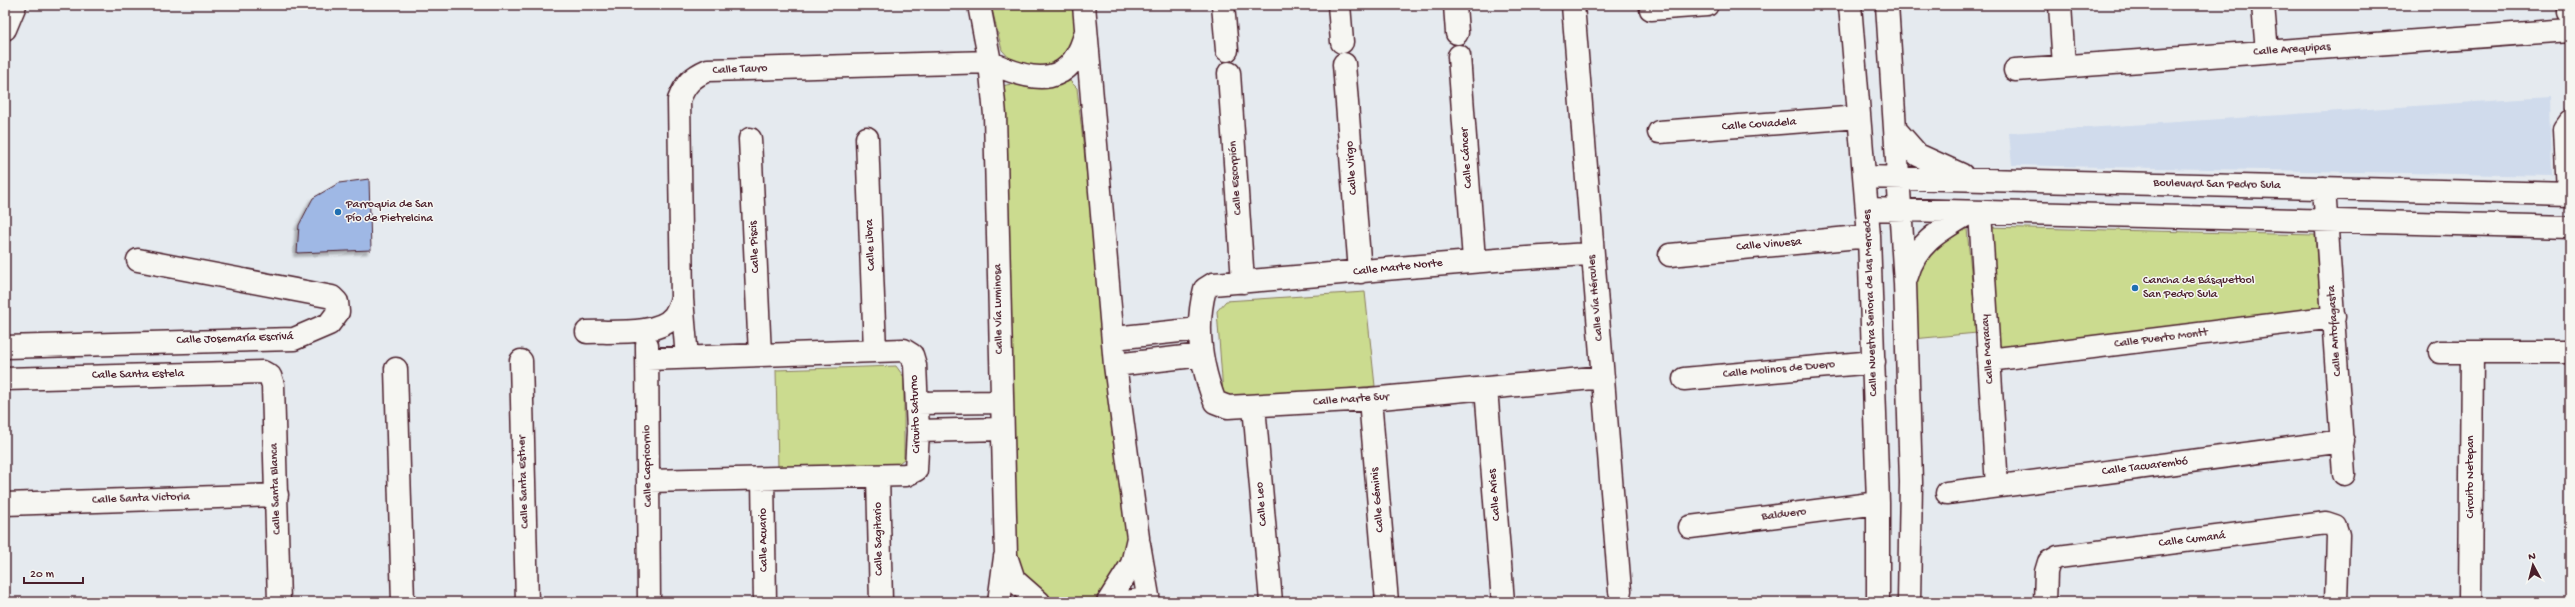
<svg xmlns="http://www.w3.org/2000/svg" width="2575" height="607" viewBox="0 0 2575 607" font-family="'Gochi Hand',sans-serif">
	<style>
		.built { fill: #d0dbec }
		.green { fill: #cbdb8f; stroke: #8a7d5d }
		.building { fill: #9fb8e5; stroke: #4a1f2b; filter: url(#shadow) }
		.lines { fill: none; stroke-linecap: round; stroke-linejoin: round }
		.minor-casing { stroke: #4a1f2b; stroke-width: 25 }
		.major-casing { stroke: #4a1f2b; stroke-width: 25 }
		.minor { stroke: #f6f6f2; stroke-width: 22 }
		.major { stroke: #f6f6f2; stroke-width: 22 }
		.poi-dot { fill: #1f6fb2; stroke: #f6f6f2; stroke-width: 1.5 }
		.labels { text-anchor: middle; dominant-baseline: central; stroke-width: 3; stroke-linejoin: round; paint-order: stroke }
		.street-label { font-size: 12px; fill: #4a1f2b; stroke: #f6f6f2 }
		.poi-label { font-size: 12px; fill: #4a1f2b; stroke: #f6f6f2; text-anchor: start }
	</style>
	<defs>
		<filter id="shadow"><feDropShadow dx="-3.5" dy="3.5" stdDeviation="1" flood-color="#0004"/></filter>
	</defs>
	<rect width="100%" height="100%" fill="#e5eaef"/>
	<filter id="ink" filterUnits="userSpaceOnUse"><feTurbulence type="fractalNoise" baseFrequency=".025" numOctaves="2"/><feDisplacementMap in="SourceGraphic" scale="8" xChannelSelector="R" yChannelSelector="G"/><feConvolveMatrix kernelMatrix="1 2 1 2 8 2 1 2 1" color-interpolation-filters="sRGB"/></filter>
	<g filter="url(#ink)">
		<!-- built -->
		<path class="built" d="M2550 97 2552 176 2012 165 2009 133Z"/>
		<!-- green -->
		<path class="green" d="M991 5H1073L1076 40 1051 70 1011 60 1002 50Z
			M1070 81 1077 88 1129 549 1103 596 1088 602H1051L1028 585 1013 556 1003 86C1014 82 1019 86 1030 88 1044 90 1057 86 1070 81Z
			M1987 227 2315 235 2321 310 1996 349Z
			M1967 229 1977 333 1913 339C1913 319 1910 294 1915 274 1919 256 1952 236 1967 229Z
			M1365 292 1375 386 1233 399 1223 393 1217 311 1226 301Z
			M896 366 904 377V459L895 466 778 469 776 370Z"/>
		<!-- building -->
		<path class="building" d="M369 179 371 250 297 253 299 225 313 198 339 183Z"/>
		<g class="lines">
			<defs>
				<path id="minor" d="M979 5 990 62 995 115 1006 556 1014 580 1039 602
					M1084 5 1115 365 1138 538 1132 564 1108 602
					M1223 5 1227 50
					M1339 5 1342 42
					M1455 5 1457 33
					M1573 5 1620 591
					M1850 5 1869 236 1878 503V602
					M1887 5 1905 283 1911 482 1909 602
					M2060 5 2064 66
					M2263 5 2267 52
					M2570 5V12
					M1651 9 1707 5
					M1459 56 1474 260
					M1344 64 1360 272
					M2015 70 2570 30
					M1229 73 1243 282
					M1895 129 1918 155 1962 175
					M1659 132 1859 117
					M867 138 875 351
					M750 139 760 355
					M1865 177 2570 194
					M2324 188 2344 474
					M2568 194 2565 129 2570 122
					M1867 209 2570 227
					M1980 212 1997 486
					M1593 254C1466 260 1340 274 1213 284L1205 289C1195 326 1201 366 1215 402L1228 407 1370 399 1603 377
					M1670 255 1869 236
					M1907 276C1916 242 1943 229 1971 212
					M682 299 687 358
					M587 332C611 331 659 336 674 316 678 311 680 304 682 299L679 100C685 84 692 77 708 70L990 62C1035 84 1072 88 1086 31
					M1114 338 1199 329
					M647 345 649 602
					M5 347 294 339 329 324 338 312 337 302 332 297 138 260
					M2440 352H2570
					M647 359 904 350 912 355 915 365 918 431 916 470 906 475 648 481
					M1989 360 2334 317
					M521 361 527 602
					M1115 365 1202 355
					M396 369 403 602
					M5 379 263 372 270 376 273 385 279 602
					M1684 379 1874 362
					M1486 388 1503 602
					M1370 399 1387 602
					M917 403 1001 402
					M1254 406 1271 602
					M918 431 1002 429
					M878 476 881 602
					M763 479 765 602
					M1947 493 2343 441
					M5 504 277 495
					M1690 527 1878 503
					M1139 544 1149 602
					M999 602 1005 557
					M1126 602 1148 599
					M2045 602 2046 572 2049 562 2058 557 2326 523 2335 526 2338 535 2336 602
					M2470 602 2472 352"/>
				<path id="major" d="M5 29 15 5"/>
			</defs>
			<!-- minor casing -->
			<use href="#minor" class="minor-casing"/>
			<!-- major casing -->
			<use href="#major" class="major-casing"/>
			<!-- minor -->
			<use href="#minor" class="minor"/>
			<!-- major -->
			<use href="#major" class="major"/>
		</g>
	</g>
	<!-- markers -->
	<g class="poi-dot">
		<circle cx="338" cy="212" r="4"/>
		<circle cx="2135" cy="288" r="4"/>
	</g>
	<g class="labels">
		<!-- street labels -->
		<g class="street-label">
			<text transform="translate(2292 50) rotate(-4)">Calle Arequipas</text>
			<text transform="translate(740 70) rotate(-2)">Calle Tauro</text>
			<text transform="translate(1759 125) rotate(-4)">Calle Covadela</text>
			<text transform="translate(1467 158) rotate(-94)">Calle Cáncer</text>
			<text transform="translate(1352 168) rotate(-94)">Calle Virgo</text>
			<text transform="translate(1236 178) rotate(-94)">Calle Escorpión</text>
			<text transform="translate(2217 185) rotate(1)">Boulevard San Pedro Sula</text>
			<text transform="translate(871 245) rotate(-92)">Calle Libra</text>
			<text transform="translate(1769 245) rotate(-5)">Calle Vinuesa</text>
			<text transform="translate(755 247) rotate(-93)">Calle Piscis</text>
			<text transform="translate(1398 268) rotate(-6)">Calle Marte Norte</text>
			<text transform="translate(1596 298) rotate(-95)">Calle Vía Hércules</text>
			<text transform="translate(1871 303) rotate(-92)">Calle Nuestra Señora de las Mercedes</text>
			<text transform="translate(999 309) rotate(-91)">Calle Vía Luminosa</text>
			<text transform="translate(2335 331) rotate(-94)">Calle Antofagasta</text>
			<text transform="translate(235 339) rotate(-2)">Calle Josemaría Escrivá</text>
			<text transform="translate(2161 339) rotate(-7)">Calle Puerto Montt</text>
			<text transform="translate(1988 349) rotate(-94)">Calle Maracay</text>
			<text transform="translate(1779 370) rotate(-5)">Calle Molinos de Duero</text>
			<text transform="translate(138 375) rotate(-1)">Calle Santa Estela</text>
			<text transform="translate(1351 400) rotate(-4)">Calle Marte Sur</text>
			<text transform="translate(916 414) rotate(-92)">Circuito Saturno</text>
			<text transform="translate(648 466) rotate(-91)">Calle Capricornio</text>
			<text transform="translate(2145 467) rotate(-7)">Calle Tacuarembó</text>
			<text transform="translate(2471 477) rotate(-90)">Circuito Netepan</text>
			<text transform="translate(524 482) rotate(-92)">Calle Santa Esther</text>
			<text transform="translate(276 489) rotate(-92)">Calle Santa Blanca</text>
			<text transform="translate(1495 495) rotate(-95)">Calle Aries</text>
			<text transform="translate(141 499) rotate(-2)">Calle Santa Victoria</text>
			<text transform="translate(1378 500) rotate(-95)">Calle Géminis</text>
			<text transform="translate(1262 504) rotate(-95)">Calle Leo</text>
			<text transform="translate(1784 515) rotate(-7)">Balduero</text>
			<text transform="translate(879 539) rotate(-91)">Calle Sagitario</text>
			<text transform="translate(764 540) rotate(-91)">Calle Acuario</text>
			<text transform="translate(2192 540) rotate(-7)">Calle Cumaná</text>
		</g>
		<!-- poi labels -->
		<g class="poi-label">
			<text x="346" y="205">Parroquia de San<tspan x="346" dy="14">Pío de Pietrelcina</tspan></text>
			<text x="2143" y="281">Cancha de Básquetbol<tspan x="2143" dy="14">San Pedro Sula</tspan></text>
		</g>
	</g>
	<!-- margin -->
	<rect width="2575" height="607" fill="none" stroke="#f6f6f2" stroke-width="20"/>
	<rect x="10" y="10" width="2555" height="587" fill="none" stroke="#4a1f2b" stroke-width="1.5" filter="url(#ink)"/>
	<!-- north arrow -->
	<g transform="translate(2533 565) rotate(353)" stroke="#f6f6f2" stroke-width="3" paint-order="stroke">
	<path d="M0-3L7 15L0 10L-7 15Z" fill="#4a1f2b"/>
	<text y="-6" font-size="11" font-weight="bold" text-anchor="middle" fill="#4a1f2b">N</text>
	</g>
	<!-- scale -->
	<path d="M24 577v6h59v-6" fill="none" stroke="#4a1f2b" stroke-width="2"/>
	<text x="30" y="577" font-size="12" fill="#4a1f2b" stroke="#f6f6f2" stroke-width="3" paint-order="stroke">20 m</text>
</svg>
